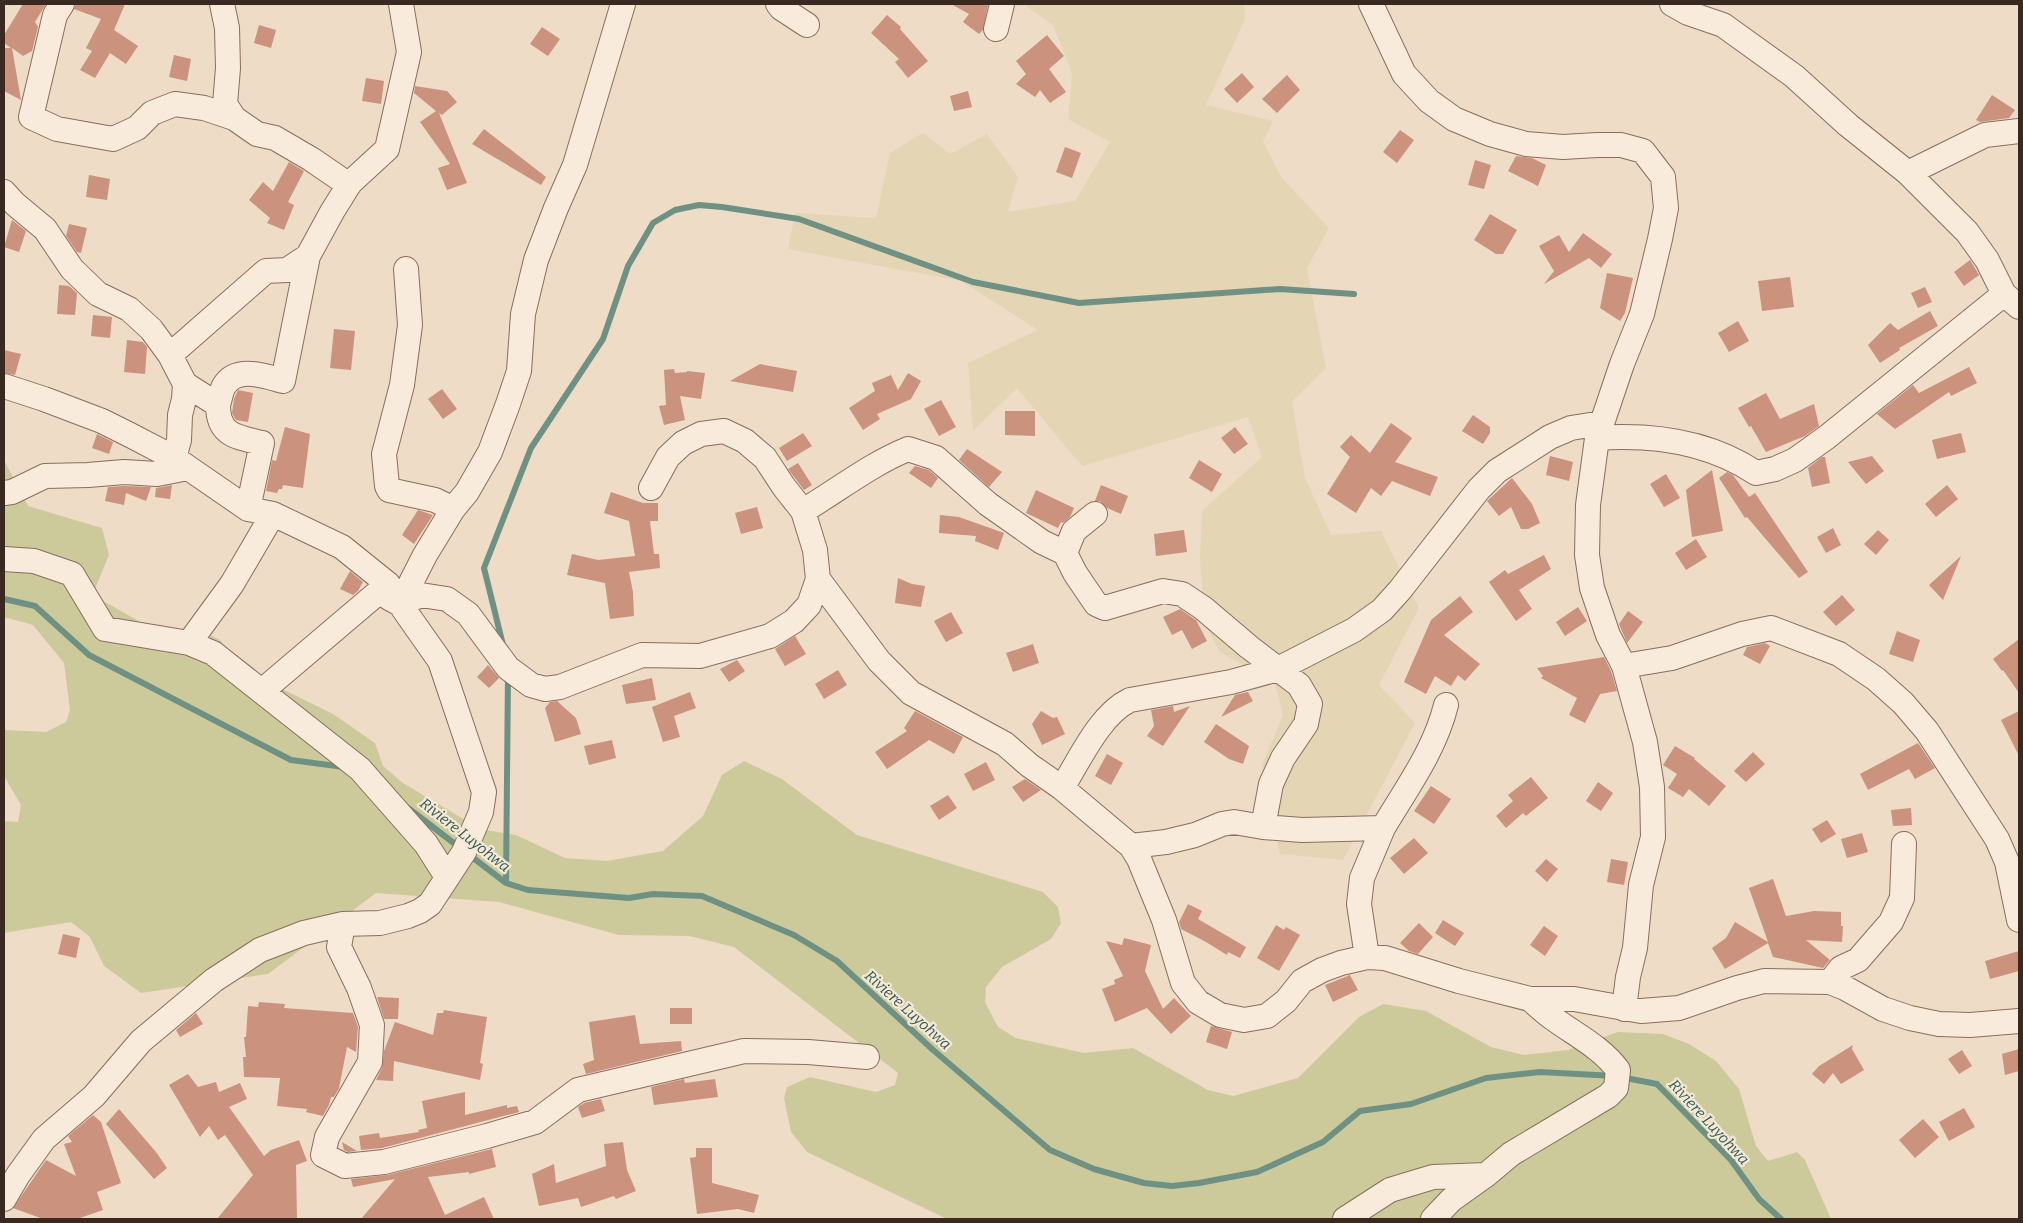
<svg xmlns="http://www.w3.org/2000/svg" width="2023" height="1223" viewBox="0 0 2023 1223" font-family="Bitter,serif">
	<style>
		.farmland { fill: #e4d5b5 }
		.green { fill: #ccca9b }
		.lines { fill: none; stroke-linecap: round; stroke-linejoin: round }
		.stream { stroke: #6f9183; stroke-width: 6 }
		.building { fill: #cb927e }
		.minor-casing { stroke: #8a6d5d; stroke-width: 26 }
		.minor { stroke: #f9ebdb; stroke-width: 24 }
		.labels { text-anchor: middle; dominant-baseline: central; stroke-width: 4.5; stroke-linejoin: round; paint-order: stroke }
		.water-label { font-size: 15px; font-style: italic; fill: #305a50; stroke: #f5e8d7 }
	</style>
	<rect width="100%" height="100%" fill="#eedcc7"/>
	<!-- farmland -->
	<path class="farmland" d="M1023 4H1244L1245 19 1206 105 1273 121 1263 141 1281 177 1329 228 1307 268 1326 368 1292 402 1305 478 1331 535 1381 531 1419 608 1379 685 1415 723 1343 860 1280 854 1262 765 1283 715 1275 683 1220 652 1205 625 1200 560 1202 511 1262 457 1248 417 1082 466 1017 388 973 431 968 363 1038 330 961 281 788 249 795 213 876 218 890 153 923 133 950 154 987 134 1018 177 1008 212 1075 201 1110 142 1068 119 1072 73 1053 25Z"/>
	<!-- green -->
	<path class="green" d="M4 460 28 506 102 528 109 555 94 591 105 602 153 629 202 631 220 640 250 673 333 714 375 743 383 766 403 783 480 829 516 835 565 858 607 861 663 851 703 816 722 775 744 761 782 779 857 835 1043 892 1058 907 1061 923 1051 939 1002 967 986 987 985 1002 998 1027 1016 1038 1084 1053 1133 1048 1208 1090 1233 1096 1298 1078 1359 1017 1383 1004 1426 1011 1491 1047 1524 1055 1568 1050 1618 1032 1663 1034 1689 1044 1716 1061 1739 1089 1756 1146 1768 1161 1797 1152 1805 1160 1831 1219H947L807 1152 791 1132 784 1098 787 1087 810 1077 876 1092 895 1085 898 1073 734 947 689 936 619 935 499 902 376 893 268 974 141 993 104 966 90 937 71 922 4 933V821L18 822 21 805 4 776V730L46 732 66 722 70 710 64 663 33 625 8 618 4 619Z"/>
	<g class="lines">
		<!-- stream -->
		<path class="stream" d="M4 599 35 606 89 655 291 760 344 767
			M503 645 484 568 531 448 603 339 628 266 653 223 675 210 699 205 722 207 799 219 973 282 1079 303 1280 289 1354 294
			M408 808 506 883 528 890 629 898 653 894 702 896 794 935 837 961 932 1049 1050 1150 1094 1169 1144 1183 1172 1186 1199 1183 1257 1172 1323 1142 1360 1111 1411 1104 1486 1078 1540 1072 1615 1076 1657 1084 1731 1160 1759 1199 1781 1219
			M506 883 508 674"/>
	</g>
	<!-- building -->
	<path class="building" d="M23 4H46L35 22 38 27 32 51 23 56 12 48 21 100 4 91V48H11L4 43V35Z
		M76 4H125L114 30 138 46 126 64 110 53 95 78 80 70 92 51 86 48 101 19 74 9Z
		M951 4H988L983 30 979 34 963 22 969 14Z
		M887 15 901 27 900 29 928 61 908 78 895 62 899 59 871 33Z
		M259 25 276 30 271 48 254 43Z
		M542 27 560 39 548 56 530 44Z
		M1047 35 1064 56 1049 69 1066 92 1050 103 1040 90 1035 97 1016 84 1026 74 1016 61Z
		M174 55 191 59 187 81 169 77Z
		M1242 73 1254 87 1237 103 1224 89Z
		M1287 75 1300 90 1277 113 1262 99Z
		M366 78 384 81 381 104 362 101Z
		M415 86 447 91 457 102 442 115 439 113 467 183 447 190 438 168 450 164 420 122 436 111 414 93Z
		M968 91 972 107 954 111 950 96Z
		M1992 95 2015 110 2009 118 1980 122 1976 120Z
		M484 129 546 177 541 185 472 144Z
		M1400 130 1414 140 1397 163 1383 152Z
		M1065 147 1081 153 1072 178 1056 172Z
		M1516 156 1532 158 1546 165 1538 186 1508 171Z
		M1475 160 1491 165 1484 189 1468 185Z
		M289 162 304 171 288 202 294 205 284 230 267 223 270 218 249 200 263 182 273 191Z
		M89 175 110 179 107 200 86 197Z
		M1490 214 1517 230 1503 254H1496L1474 240Z
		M12 220 26 231 19 252 4 247Z
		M69 224 87 228 81 253 77 252 66 236Z
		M1583 233 1612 254 1601 268 1589 258 1544 284 1554 271 1539 246 1559 235 1569 252Z
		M1970 260 1979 275 1964 286 1954 272Z
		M1607 273 1633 278 1625 313 1620 321 1600 308Z
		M1790 277 1794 307 1762 311 1758 281Z
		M59 285 69 286 77 293 75 315 57 314Z
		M1925 287 1932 302 1918 308 1911 293Z
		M1930 311 1938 326 1899 348 1900 350 1880 363 1868 345 1890 323 1898 330Z
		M93 315 112 317 110 338 91 336Z
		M1738 321 1749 341 1729 352 1718 333Z
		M334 329 355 331 351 370 330 368Z
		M127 340 143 342 147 347 145 374 124 372Z
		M4 350 21 354 15 375 4 373Z
		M760 364 797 371 793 392 730 381Z
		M1969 367 1977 383 1951 396 1949 392 1895 429 1877 414 1913 385 1919 393Z
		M674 369 675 373 687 372V371L705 373 701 399 680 396 685 420 664 425 659 406 666 405 664 370Z
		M908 373 921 381 911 399 877 414 880 419 863 430 849 408 875 391 872 383 891 375 898 390Z
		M442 389 457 409 443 419 428 399Z
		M238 390 253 393 248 422 236 420 232 413 234 399Z
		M1766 393 1780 419 1814 404 1819 426 1805 436 1766 452 1751 426 1749 427 1738 408Z
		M941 400 956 427 939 436 924 409Z
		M1005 411H1035V436L1005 435Z
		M1473 415 1490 427V433L1483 444 1462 431Z
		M1391 423 1412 438 1395 462 1438 477 1430 496 1392 481 1381 496 1371 488 1356 513 1327 494 1350 457 1340 447 1351 435 1370 453Z
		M285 427 310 434 303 488 283 485 282 489H279L277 493 266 491 272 460 276 461Z
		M1235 427 1248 444 1234 454 1221 438Z
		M803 433 812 446 787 461 779 448Z
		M1961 433 1966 452 1937 459 1932 440Z
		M97 434 113 442 109 454 92 448Z
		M967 449 1002 472 989 487 959 460Z
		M1550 456 1573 462 1569 481 1546 475Z
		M1872 456 1884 471 1866 484 1848 462Z
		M1822 457H1825L1830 483 1812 487 1808 468Z
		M1199 460 1222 474 1212 492 1189 478Z
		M798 463 812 485 804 490 788 469Z
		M915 466 929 470 938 478 931 488 909 473Z
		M1712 470 1723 531 1692 537 1686 490Z
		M1727 472 1733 475 1749 497 1755 493 1808 572 1799 578 1747 517 1745 518 1719 478Z
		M1666 474 1680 498 1664 507 1650 484Z
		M1512 478 1532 504 1540 523 1528 529H1521L1511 507 1499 516 1487 501Z
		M172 485 170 499 155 497 156 488Z
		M1101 485 1128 496 1121 514 1107 508 1100 501H1095Z
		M1947 485 1958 499 1936 517 1925 504Z
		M124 486 151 487 146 501 126 493 124 505 105 501 108 487Z
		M1036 490 1074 508 1070 517 1063 523 1061 522 1058 528 1026 513Z
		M611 492 643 503H658V521H650L654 554H659L660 568 629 572 633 592 634 616 610 619 605 583 567 575 572 554 598 560 635 556 629 521 604 513Z
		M757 507 763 528 741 534 735 513Z
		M418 510 433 515 414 544 402 535Z
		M940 515 959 517 1004 533 998 550 975 541 976 536 939 533Z
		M1833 528 1841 545 1826 553 1817 537Z
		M1184 530 1187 552 1156 556 1154 534Z
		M1878 530 1889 540 1876 555 1864 544Z
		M1696 539 1707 557 1686 570 1675 553Z
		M1544 555 1551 569 1519 590 1532 609 1516 621 1489 582 1505 570 1508 574Z
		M1961 556 1943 600 1929 585Z
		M350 571 363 582 358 591 353 595 340 589Z
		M898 578 912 584 925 586 921 607 895 603Z
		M1842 595 1855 610 1836 626 1823 612Z
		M1460 596 1473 612 1444 635 1480 664 1465 681 1458 675 1451 686 1435 676 1426 694 1404 682 1431 620Z
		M1578 607 1587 621 1565 636 1556 622Z
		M1180 609 1196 620 1207 641 1192 649 1182 630 1172 635 1163 617Z
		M1628 611 1643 622 1627 643 1619 624Z
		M951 612 963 633 946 642 934 621Z
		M1897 631 1920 640 1913 662 1889 654Z
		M795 636 806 654 785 666 775 649Z
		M2019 639V693L2003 670 2002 671 1993 659Z
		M1765 643 1770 646 1760 664 1743 655 1747 647Z
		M1033 644 1039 663 1013 672 1006 653Z
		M1604 657 1611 671 1617 691 1600 694 1585 723 1569 715 1577 698 1541 678 1543 676 1537 668Z
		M737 660 745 671 729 682 720 669Z
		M488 665 499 678 489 688 477 677Z
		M838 670 847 685 824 699 815 684Z
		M652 678 656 700 626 704 622 685Z
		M690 692 696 708 674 716 680 737 663 742 652 707Z
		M1248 692 1253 701 1221 717 1235 695Z
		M557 701 576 718 581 734 555 742 545 708 550 702Z
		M1173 706 1174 712 1190 706 1163 746 1147 736 1154 726 1151 710Z
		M915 711 963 737 954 754 929 740 887 769 875 752 907 731 904 728Z
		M1041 711 1053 718 1057 717 1065 734 1042 745 1032 724Z
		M2019 711V756L2001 720Z
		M1216 724 1249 746 1243 764 1229 759 1204 742Z
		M612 740 616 758 589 765 584 746Z
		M1918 743 1935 768 1915 779 1909 769 1868 790 1860 774Z
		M1675 746 1695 758 1694 759 1726 786 1709 806 1689 789 1683 797 1668 788 1677 774 1663 765Z
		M1753 752 1765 764 1746 782 1734 771Z
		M1107 754 1123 763 1111 785 1095 776Z
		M986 762 995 780 973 791 964 774Z
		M1531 777 1548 798 1526 816 1523 813 1506 828 1496 816 1513 801 1508 795Z
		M1025 779 1041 790 1023 802 1012 787Z
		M1598 782 1613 793 1601 811 1586 801Z
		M1431 786 1451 799 1434 824 1414 811Z
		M948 795 957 808 939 820 930 806Z
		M1911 808 1912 825 1893 826 1891 810Z
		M1827 820 1836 834 1821 843 1812 829Z
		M1862 833 1868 852 1847 858 1841 839Z
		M1414 838 1428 853 1404 874 1390 858Z
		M1546 859 1558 869 1547 882 1535 871Z
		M1611 859 1628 862 1624 885 1607 882Z
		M1773 879 1786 916 1814 911 1841 912V926H1843L1842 942 1806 940 1830 960 1823 968 1773 957 1768 943 1725 969 1712 948 1726 938 1735 922 1768 942 1749 888Z
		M1188 904 1202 911 1198 919 1246 947 1240 958 1228 952 1227 955 1206 942 1181 929 1179 922Z
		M1443 920 1464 933 1455 946 1435 933Z
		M1419 923 1433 937 1418 954 1409 951 1400 943Z
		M1276 925 1284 930 1286 927 1300 935 1279 971 1257 958Z
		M1544 926 1558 936 1545 956 1530 945Z
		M63 934 80 938 76 958 58 954Z
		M1124 938 1151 945 1145 971 1163 1009 1174 998 1191 1016 1171 1034 1147 1008 1115 1022 1102 989 1115 984 1114 980 1123 976 1106 941 1122 945Z
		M2019 951V971L1990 979 1985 961Z
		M1350 975 1358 990 1333 1002 1325 985Z
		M377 997 399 998 398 1019H384Z
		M259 1002 285 1004 284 1008 353 1013 358 1027 356 1052 347 1047 339 1088 334 1097H331L329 1105 323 1116 306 1112 307 1109 277 1106 280 1078 244 1077 243 1057H246L244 1037H246L248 1006 258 1007Z
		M670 1008H692V1024H670Z
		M444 1010 487 1017 480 1063 483 1064 480 1080 394 1061 393 1081 376 1080 382 1068 384 1051 395 1022 433 1035 437 1013H443Z
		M196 1013 203 1024 180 1037 176 1030Z
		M635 1015 640 1044 681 1041 682 1051 586 1074 583 1064 594 1060 589 1022Z
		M1211 1026 1232 1032 1227 1049 1206 1042Z
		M1853 1045 1852 1049 1864 1070 1841 1084 1833 1073 1824 1084 1812 1074 1819 1066Z
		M2019 1049V1071L2005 1075 2002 1054Z
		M1962 1050 1972 1066 1959 1074 1948 1059Z
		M188 1074 198 1087 216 1082 219 1092 240 1083 247 1099 229 1107 264 1156 271 1150 299 1140 307 1161 296 1165 297 1219H217L253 1175 225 1135 218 1140 209 1126 200 1137 169 1085Z
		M684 1079 685 1083 715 1079 718 1097 654 1105 651 1087Z
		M465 1092V1115L507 1105V1108L517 1106 519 1112 382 1148 361 1150 359 1136 379 1133 380 1138 419 1132 418 1130 427 1128 422 1101Z
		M601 1099 605 1111 582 1118 578 1107 584 1103Z
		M1964 1108 1975 1127 1949 1141 1939 1122Z
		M119 1109 156 1152 167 1168 154 1179 106 1124Z
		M93 1115 101 1122 121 1183 97 1192 103 1210 77 1219H43L13 1208 46 1160 76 1176 64 1144 72 1142 68 1136Z
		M1923 1119 1939 1137 1915 1158 1899 1140Z
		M342 1142 357 1151 348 1152 344 1150Z
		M623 1142 627 1170 636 1191 616 1199 614 1196 581 1207 578 1198 539 1206 532 1174 554 1164 556 1183 606 1166 604 1144Z
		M696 1148H712V1183L759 1195 754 1213 738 1209 697 1214 690 1158 696 1157Z
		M492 1149 496 1167 469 1174V1172L428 1177 445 1215 484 1197 494 1219H361L395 1179 353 1187 351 1179 387 1175Z"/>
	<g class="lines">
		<defs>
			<path id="minor" d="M62 4 55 15 31 117 57 129 113 139 137 128 152 113 175 104 204 108 234 118 257 134 275 138 311 159 349 185
				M222 4 227 28 228 68 225 104 234 118
				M778 4 781 8 807 25
				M1371 4 1404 74 1429 101 1454 119 1490 134 1526 144 1563 147 1597 145H1621L1643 151 1663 177 1666 208 1660 239 1642 314 1622 364 1597 438 1588 505 1587 555 1592 588 1608 635 1624 666 1645 742 1652 787 1653 837 1641 885 1635 948 1628 977 1624 1009
				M1672 4 1688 13 1723 25 1794 76 1848 125 1908 173 1967 232 1987 260 2004 294 2019 307
				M996 29 1002 4
				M1908 173 1985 135 2019 131
				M4 192 15 204 45 229 72 269 98 294 129 309 151 329 170 355 185 384 184 399 180 415 179 440 174 458
				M406 269 410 325 402 385 384 454 387 486 389 490 435 500 453 509
				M170 355 266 271 287 270 308 256 332 212 350 183 387 149 409 52 401 4
				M185 384 218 405C220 399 221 391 224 386 236 365 265 376 283 381L308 256
				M4 386 44 399 102 421 132 436 174 458 248 509 273 514 342 547 388 584 389 598 400 604 421 595 447 599 468 614 508 668 531 685 545 689 560 687 642 655 700 656 770 636 794 621 809 605 818 579 815 550 803 511 784 487 765 458 745 441 724 431 701 434 683 443 668 457 651 488
				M218 405C218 436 237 437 262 443L248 509
				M1597 438C1653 434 1708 441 1756 473L1775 469 1795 460 1827 437 2004 294
				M4 493 12 492 45 476 88 475 124 472 157 474 188 468
				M803 511C838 490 871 464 908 449L936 458 988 504 1042 542 1065 553 1075 573 1096 604 1105 608 1163 591 1182 594 1203 608 1249 647 1299 685 1310 704 1306 724 1283 758 1271 784 1263 827 1302 830 1383 828 1362 878 1359 904 1367 957
				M1065 553 1074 531 1095 514
				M4 559 34 561 72 574 105 629 189 643 213 653 360 769 426 844 447 877
				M818 579 879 661 911 693 1005 744 1029 765 1062 788 1131 846 1139 859 1164 920 1183 983 1198 1002 1220 1015 1244 1020 1267 1016 1286 1001 1302 981 1322 970 1341 963 1367 957 1385 958 1459 981 1530 999H1574L1641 1011 1679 1008 1737 988 1764 981 1830 982 1845 988 1883 1009 1910 1018 1939 1024 1970 1025 2019 1021
				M189 643 232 584 273 514
				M1624 666 1672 658 1742 634 1771 628 1839 654 1876 679 1903 703 1927 731 1997 839 2007 862 2019 920
				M262 691 388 584
				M1062 788C1080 759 1100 714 1130 700L1231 682 1278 669 1354 630 1382 610 1400 590 1479 489 1497 471 1550 437 1571 428 1602 423
				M1383 828C1406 789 1435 750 1446 705
				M1131 846 1166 842 1195 835 1222 824 1234 822 1263 827
				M343 924 339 947 359 988 372 1025 370 1062 327 1137 323 1155 345 1166 384 1162 487 1136 535 1122 578 1090 744 1051 808 1052 867 1057
				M1830 982 1841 968 1858 960 1891 922 1902 898 1904 844
				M4 1199 18 1175 44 1139 94 1096 141 1041 214 980 260 950 304 933 343 924 380 923 408 916 420 911 430 904 464 852 481 812 484 792 440 661 400 604 425 555 453 509 467 492 490 452 508 404 519 371 523 314 536 260 556 208 575 165 623 4
				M1345 1219 1390 1190 1433 1177 1486 1175
				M1433 1219 1451 1200 1486 1175 1511 1154 1608 1096 1616 1088 1618 1070C1602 1048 1576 1035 1554 1019 1545 1013 1538 1006 1530 999"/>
		</defs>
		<!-- minor casing -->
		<use href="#minor" class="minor-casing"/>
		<!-- minor -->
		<use href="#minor" class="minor"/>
	</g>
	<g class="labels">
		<!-- water labels -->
		<g class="water-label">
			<text transform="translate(465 835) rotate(38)">Riviere Luyohwa</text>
			<text transform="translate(908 1010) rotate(42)">Riviere Luyohwa</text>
			<text transform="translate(1709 1122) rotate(47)">Riviere Luyohwa</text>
		</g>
	</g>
	<!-- border -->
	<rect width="2023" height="1223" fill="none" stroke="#3a2920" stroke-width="10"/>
</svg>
